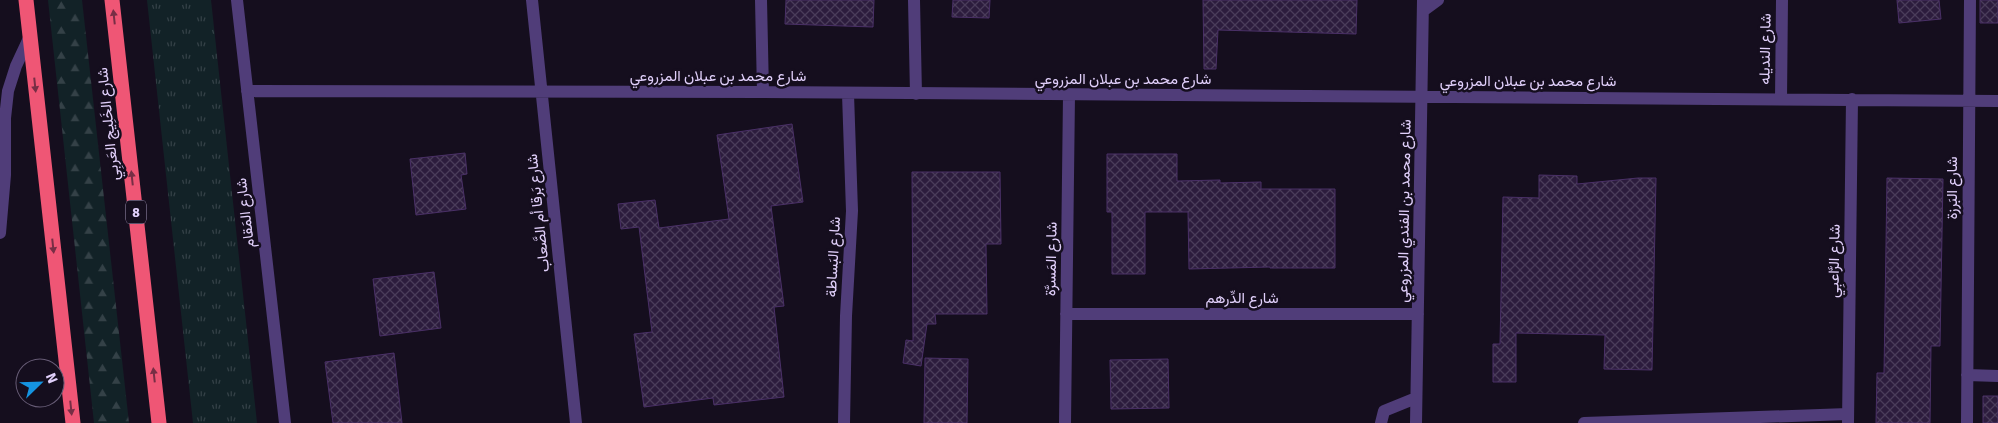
<svg xmlns="http://www.w3.org/2000/svg" width="1998" height="423" viewBox="0 0 1998 423" font-family="Signika,Vazirmatn,sans-serif">
	<style>
		.forest { fill: url(#forest-firs) }
		.park { fill: url(#park-tufts) }
		.building { fill: url(#building-cross-hatch); stroke: #4a3067 }
		.lines { fill: none; stroke-linecap: round; stroke-linejoin: round }
		.minor { stroke: #503d79; stroke-width: 12 }
		.highway { stroke: #ef5675; stroke-width: 15 }
		.oneway { fill: #772e45 }
		.labels { text-anchor: middle; dominant-baseline: central; stroke-width: 5; stroke-linejoin: round; paint-order: stroke }
		.shield { fill: #150e1e; stroke: #a496b9; stroke-width: 1 }
		.shield-label { font-size: 14px; font-weight: bold; fill: #e1d0fb }
		.street-label { font-size: 15px; fill: #e1d0fb; stroke: #150e1e }
	</style>
	<defs>
		<pattern id="forest-firs" width="22" height="20" patternUnits="userSpaceOnUse" patternTransform="scale(1.25)"><rect width="22" height="20" fill="#122227"/><path d="M5 1l3.5 6h-7zM16 11l3.5 6h-7z" fill="#344147"/></pattern>
		<pattern id="park-tufts" width="24" height="20" patternUnits="userSpaceOnUse" patternTransform="scale(1.25)"><rect width="24" height="20" fill="#122227"/><path d="M3 7l-1-3M5 7V3M7 7l1-3M15 17l-1-3M17 17v-4M19 17l1-3" fill="none" stroke="#344147"/></pattern>
		<pattern id="building-cross-hatch" width="8" height="8" patternUnits="userSpaceOnUse" patternTransform="scale(1.25)"><rect width="8" height="8" fill="#2c1c3d"/><path d="M0 0l8 8M0 8l8-8" fill="none" stroke="#4a3c5a"/></pattern>
	</defs>
	<rect width="100%" height="100%" fill="#150e1e"/>
	<!-- forest -->
	<path class="forest" d="M48 0H82L129 423H94Z"/>
	<!-- park -->
	<path class="park" d="M147 0H211L257 423H193Z"/>
	<!-- building -->
	<path class="building" d="M786 0H874L873 27 785 24Z
		M953 0H990L989 18 952 17Z
		M1203 0H1357L1356 34 1218 30 1216 69H1204Z
		M1897 0H1939L1941 19 1899 23Z
		M1980 0H1998V23H1980Z
		M792 124 803 202 771 206 784 306 774 307 784 397 714 405 713 398 644 407 634 334 652 332 639 227 621 229 618 204 655 200 659 228 729 219 717 135Z
		M465 153 467 174 461 175 466 209 416 215 410 159Z
		M1107 154H1177V181L1220 180V183L1261 182V189H1335V268H1270V267L1189 269 1188 212H1145V274H1112V212H1107Z
		M912 172H1000L1001 244H986L987 314H935L936 324H927L921 366 903 363 906 340 913 341Z
		M1539 175 1577 176V184L1638 178H1656L1652 370 1604 369 1605 335 1516 333V382H1493V344H1500L1503 197 1539 198Z
		M1887 178 1943 179 1940 346H1931L1930 423H1876L1877 373H1884Z
		M434 272 441 328 380 336 373 279Z
		M394 353 402 423H333L325 362Z
		M925 358 968 359 967 423H924Z
		M1168 359 1169 408 1111 409 1110 360Z
		M1983 396H1998V423H1983Z"/>
	<g class="lines">
		<!-- minor -->
		<path class="minor" d="M237 0 285 423
			M532 0 576 423
			M761 0 763 92
			M914 0 916 94
			M1423 11 1438 0
			M247 91 763 92 1998 101
			M1781 99 1782 0
			M0 233 5 175V118L8 91 16 66 30 36
			M1066 314H1418
			M1967 375 1998 376
			M844 423 846 316 852 211 848 94
			M1065 423 1069 95
			M1381 423 1384 411 1416 398
			M1416 423 1423 0
			M1584 423 1848 414
			M1848 423 1852 99
			M1967 423 1970 0"/>
		<!-- highway -->
		<path class="highway" d="M26 0 73 423
			M112 0 159 423"/>
	</g>
	<!-- one-way arrows -->
	<defs><path id="oneway-solid" d="M-6-.8H1V-3.2L6.5 0L1 3.2V.8H-6Z" transform="scale(1.25)"/></defs>
	<g class="oneway">
		<use href="#oneway-solid" transform="translate(114 17) rotate(-96)"/>
		<use href="#oneway-solid" transform="translate(35 85) rotate(84)"/>
		<use href="#oneway-solid" transform="translate(132 178) rotate(-96)"/>
		<use href="#oneway-solid" transform="translate(53 246) rotate(84)"/>
		<use href="#oneway-solid" transform="translate(154 375) rotate(-96)"/>
		<use href="#oneway-solid" transform="translate(71 408) rotate(84)"/>
	</g>
	<g class="labels">
		<!-- shield labels -->
		<rect class="shield" x="126" y="200.5" width="20" height="23" rx="4"/>
		<g class="shield-label">
			<text x="136" y="212">8</text>
		</g>
		<!-- street labels -->
		<g class="street-label">
			<text transform="translate(1765 49) rotate(-89)">شارع النديله</text>
			<text x="718" y="76">شارع محمد بن عبلان المزروعي</text>
			<text x="1123" y="79">شارع محمد بن عبلان المزروعي</text>
			<text x="1528" y="81">شارع محمد بن عبلان المزروعي</text>
			<text transform="translate(108 124) rotate(-96)">شارع الخَلِيج العَربِي</text>
			<text transform="translate(1952 188) rotate(-90)">شارع البَرزة</text>
			<text transform="translate(1404 211) rotate(-89)">شارع محمد بن الفندي المزروعي</text>
			<text transform="translate(245 213) rotate(-97)">شارع المَقام</text>
			<text transform="translate(538 213) rotate(-96)">شارع بَرقا أم الصَّعاب</text>
			<text transform="translate(833 257) rotate(-87)">شارع البَساطة</text>
			<text transform="translate(1051 259) rotate(-89)">شارع المَسرَّة</text>
			<text transform="translate(1834 261) rotate(-89)">شارع الرَّاعبِي</text>
			<text x="1242" y="298">شارع الدِّرهم</text>
		</g>
	</g>
	<!-- north arrow -->
	<g transform="translate(40 383) rotate(67)"><circle r="24" fill="#150e1e" stroke="#675c76"/>
	<path d="M0-4L9 19L0 12L-9 19Z" fill="#1594e1"/>
	<text y="-8" font-size="14" font-weight="bold" text-anchor="middle" fill="#e1d0fb">N</text>
	</g>
</svg>
